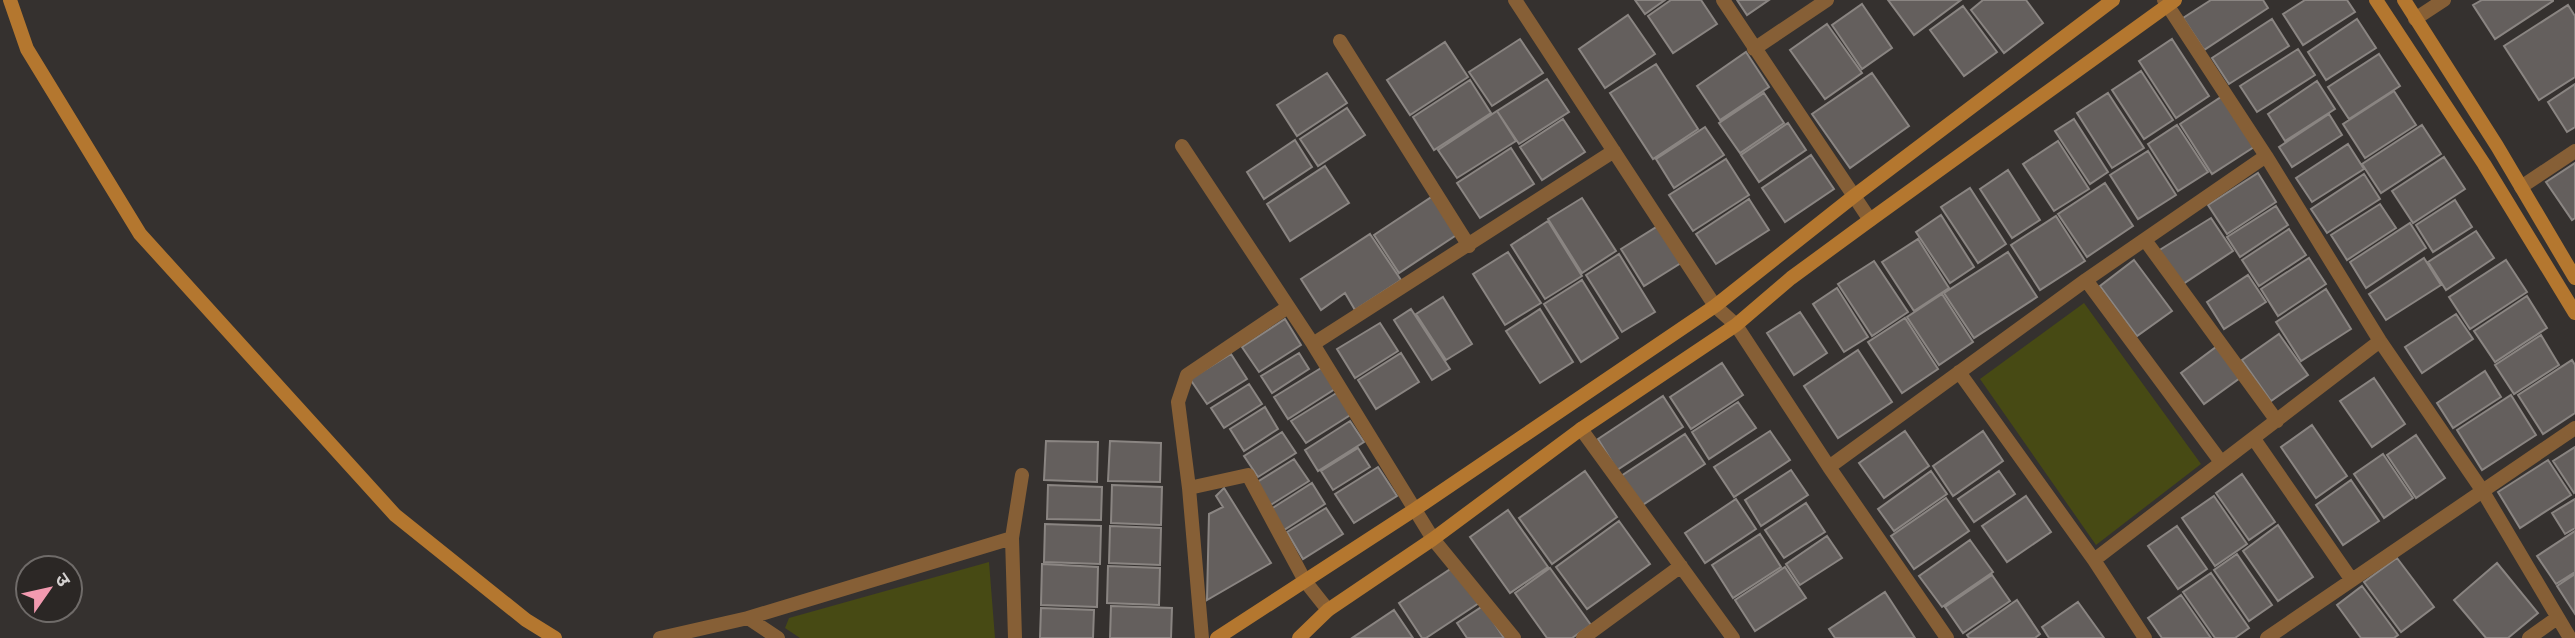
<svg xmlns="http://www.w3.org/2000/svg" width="2575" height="638" viewBox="0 0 2575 638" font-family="Inter,'Noto Sans Devanagari',sans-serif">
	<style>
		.green { fill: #474a14 }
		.building { fill: #645f5d; stroke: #8a8582; stroke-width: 2 }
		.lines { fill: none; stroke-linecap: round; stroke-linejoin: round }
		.street { stroke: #865f36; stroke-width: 14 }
		.secondary { stroke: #b4772f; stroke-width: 14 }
	</style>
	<rect width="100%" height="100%" fill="#35312f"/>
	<!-- green -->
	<path class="green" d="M2084 303 2201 464 2096 545 1980 379Z
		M989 562 995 638H800L785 628 789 618Z"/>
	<!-- building -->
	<path class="building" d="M1635 0H1665L1645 14Z
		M1671 0H1701L1717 24 1673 53 1648 16Z
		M1737 0H1769L1747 15Z
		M1888 0H1961L1914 35Z
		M1983 0H2026L2043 23 2004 53 1971 10Z
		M2211 0H2263L2268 8 2204 50 2183 18Z
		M2305 0H2347L2355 12 2303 45 2283 14Z
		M2482 0H2553V1L2495 39 2473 5Z
		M1862 4 1892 48 1862 69 1832 25Z
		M2568 5 2575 16V77L2539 100 2504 46Z
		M1963 6 1997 52 1964 76 1930 30Z
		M1628 15 1655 54 1605 88 1579 49Z
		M2272 19 2289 46 2229 84 2212 58Z
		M2357 19 2376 48 2326 80 2308 52Z
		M1827 24 1862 73 1825 99 1790 50Z
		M1520 39 1543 73 1492 106 1469 72Z
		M2172 39 2209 96 2176 118 2139 61Z
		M1445 42 1468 77 1410 115 1387 80Z
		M2298 49 2315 75 2257 112 2240 86Z
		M1746 52 1769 87 1720 120 1697 86Z
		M2379 54 2400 86 2349 119 2328 87Z
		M1656 64 1698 129 1653 159 1610 93Z
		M2141 71 2173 120 2144 139 2112 90Z
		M1327 73 1347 103 1297 136 1277 105Z
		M1872 73 1909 126 1850 168 1812 114Z
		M1547 79 1569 112 1519 144 1497 111Z
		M1470 80 1491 113 1434 150 1413 117Z
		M2317 81 2335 109 2285 141 2268 114Z
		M2575 84V127L2567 132 2548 102Z
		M2394 91 2416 125 2365 158 2343 124Z
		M1764 93 1784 123 1740 153 1719 123Z
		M2108 93 2144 148 2112 168 2077 113Z
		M2221 97 2254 147 2212 174 2180 124Z
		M1347 108 1365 135 1318 166 1300 139Z
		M1497 111 1516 141 1457 178 1438 150Z
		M2329 114 2342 135 2292 167 2279 147Z
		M1563 119 1585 152 1542 180 1520 147Z
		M2074 119 2108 172 2090 184 2055 131Z
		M1788 123 1806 150 1759 182 1741 155Z
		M2177 125 2208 172 2178 191 2148 144Z
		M2422 125 2441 154 2381 193 2362 164Z
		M1705 127 1724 155 1674 188 1656 159Z
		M1295 140 1312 167 1264 199 1247 172Z
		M2058 141 2089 189 2054 211 2023 164Z
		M2348 144 2364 169 2312 202 2296 178Z
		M1511 148 1534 184 1480 218 1457 183Z
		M2148 151 2176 195 2138 219 2110 175Z
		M1811 155 1834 189 1785 222 1762 188Z
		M2444 157 2465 189 2413 223 2392 191Z
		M1726 159 1749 195 1693 231 1669 195Z
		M2575 163V218L2572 220 2546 182Z
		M1325 166 1349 203 1290 241 1267 204Z
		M2008 170 2040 220 2012 238 1980 189Z
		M2258 173 2276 202 2227 234 2208 205Z
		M2364 174 2380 199 2327 233 2311 209Z
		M2105 183 2133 226 2087 257 2058 214Z
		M1970 188 2006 244 1978 263 1941 207Z
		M1433 196 1458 234 1399 273 1374 235Z
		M1582 198 1616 251 1582 273 1548 219Z
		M1749 199 1769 230 1716 264 1696 234Z
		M2455 200 2472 227 2433 252 2416 225Z
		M2380 204 2396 228 2347 260 2331 235Z
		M2276 206 2288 225 2240 257 2227 237Z
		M1941 215 1974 267 1950 283 1916 232Z
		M2056 216 2085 261 2040 290 2011 245Z
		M2211 218 2233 251 2180 286 2158 251Z
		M1548 221 1582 276 1545 299 1511 245Z
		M2410 223 2426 248 2366 288 2350 262Z
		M1658 226 1681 263 1644 286 1621 249Z
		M2289 229 2306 255 2259 286 2242 260Z
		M2476 231 2494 258 2446 290 2428 262Z
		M1370 234 1401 280 1355 310 1345 293 1321 310 1301 279Z
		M1918 239 1949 288 1914 311 1882 262Z
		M1508 252 1541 303 1505 325 1473 274Z
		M2008 252 2037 297 1974 338 1944 293Z
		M1619 254 1655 312 1622 332 1586 275Z
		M2309 258 2326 284 2278 316 2261 289Z
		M2424 258 2441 285 2386 320 2369 294Z
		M2134 260 2172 311 2137 336 2100 286Z
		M2506 260 2527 292 2470 329 2449 297Z
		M1874 261 1908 312 1872 336 1838 284Z
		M2248 275 2266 302 2224 329 2207 302Z
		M1582 280 1618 338 1581 362 1544 304Z
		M1837 288 1868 337 1844 352 1813 304Z
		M2326 289 2351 329 2301 361 2276 322Z
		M1942 294 1973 342 1939 365 1907 317Z
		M2527 296 2547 328 2495 362 2474 331Z
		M1443 297 1472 344 1446 360 1416 314Z
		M1411 309 1450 369 1432 380 1394 320Z
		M1540 309 1573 362 1540 383 1506 331Z
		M1800 312 1827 353 1794 375 1767 333Z
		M2456 314 2473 339 2422 373 2405 347Z
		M1905 318 1938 369 1902 393 1868 342Z
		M1285 319 1301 345 1259 372 1242 347Z
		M1380 323 1398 351 1355 378 1337 349Z
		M2279 334 2308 375 2271 401 2242 360Z
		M2541 335 2559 365 2514 394 2495 365Z
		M2216 347 2240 378 2204 404 2181 373Z
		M1858 350 1892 402 1838 438 1804 386Z
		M1299 353 1309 369 1272 393 1261 376Z
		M1401 353 1419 382 1376 409 1358 380Z
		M1231 354 1247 379 1207 404 1190 379Z
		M2572 360 2575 365V413L2543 434 2518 395Z
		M1722 363 1743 395 1691 429 1670 397Z
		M1321 368 1335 389 1288 419 1274 397Z
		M2485 371 2501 397 2453 428 2437 403Z
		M2374 378 2405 424 2372 447 2340 401Z
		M1249 384 1262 404 1224 428 1211 408Z
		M1338 392 1352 414 1306 443 1291 421Z
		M2511 395 2536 435 2482 470 2457 430Z
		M1663 396 1683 427 1617 470 1598 439Z
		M1738 402 1756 428 1709 459 1692 432Z
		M1265 407 1278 429 1244 451 1230 429Z
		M1350 421 1364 442 1318 471 1305 450Z
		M2312 425 2347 476 2316 498 2281 447Z
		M1770 431 1790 460 1734 497 1714 467Z
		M1905 431 1929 466 1884 498 1859 463Z
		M1983 431 2003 461 1953 496 1933 466Z
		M1282 432 1296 453 1258 477 1244 456Z
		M1685 434 1705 464 1641 506 1621 476Z
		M2416 435 2445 478 2416 498 2387 455Z
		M1046 441 1098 442 1097 482 1044 480Z
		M1110 441 1161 443 1160 482 1108 481Z
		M2575 447V492L2574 493 2553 461Z
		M1358 448 1370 467 1333 490 1321 471Z
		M2383 454 2413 498 2384 518 2354 474Z
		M1294 459 1309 481 1269 506 1254 484Z
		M2548 460 2571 495 2520 528 2498 492Z
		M1378 467 1397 496 1354 523 1335 494Z
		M1791 470 1808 495 1761 526 1745 500Z
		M1585 471 1617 517 1552 564 1519 518Z
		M1931 471 1947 494 1894 531 1878 509Z
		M1999 471 2015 494 1974 522 1958 499Z
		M2242 474 2275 522 2249 540 2216 493Z
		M2351 480 2379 521 2343 545 2316 505Z
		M1312 483 1325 504 1284 530 1271 509Z
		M1048 485 1102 487 1101 520 1047 519Z
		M1112 485 1162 487 1161 525 1111 523Z
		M1224 488 1271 563 1207 600 1209 514 1223 507 1216 496Z
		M2026 496 2051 532 2007 562 1982 526Z
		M2214 496 2247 544 2215 566 2182 518Z
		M1946 498 1969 531 1914 569 1891 536Z
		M1736 499 1756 529 1705 563 1685 533Z
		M2575 499V528L2565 534 2552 513Z
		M1806 503 1825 532 1784 558 1765 530Z
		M1326 508 1343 534 1303 559 1287 532Z
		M1508 510 1548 567 1510 593 1470 537Z
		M1619 521 1650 564 1587 609 1556 567Z
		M1045 524 1101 526 1100 564 1044 562Z
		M2278 525 2313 577 2278 601 2243 551Z
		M1110 526 1161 528 1160 565 1109 563Z
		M2177 526 2207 569 2178 589 2148 546Z
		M2575 531V572L2556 584 2537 556Z
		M1760 534 1781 567 1733 598 1712 565Z
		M1827 536 1842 558 1800 585 1786 564Z
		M1970 540 1993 572 1942 607 1919 576Z
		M2237 554 2272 605 2249 621 2214 570Z
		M2397 558 2434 607 2401 632 2364 582Z
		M2497 563 2538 613 2508 638H2486L2454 600Z
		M1042 564 1098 567 1097 607 1041 605Z
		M1108 566 1160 568 1159 605 1107 603Z
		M1455 566 1479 603 1426 638H1422L1399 603Z
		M1785 567 1806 598 1755 631 1735 600Z
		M1550 568 1591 625 1572 638H1547L1515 593Z
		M2211 573 2249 628 2235 638H2215L2183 592Z
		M2575 574V614L2557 586Z
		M1992 575 2010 601 1963 633 1945 607Z
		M2362 586 2398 635 2394 638H2361L2337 605Z
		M1885 592 1915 638H1835L1829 629Z
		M2181 595 2211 638H2162L2148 618Z
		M2017 600 2040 634 2035 638H1969L1967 635Z
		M2078 602 2104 638H2049L2042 627Z
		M1111 606 1172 608 1171 638H1110Z
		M1483 606 1504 638H1467L1457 623Z
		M1041 608 1094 610 1093 638H1040Z
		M1394 610 1413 638H1352Z"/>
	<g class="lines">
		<!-- street -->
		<path class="street" d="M1515 0 1715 306 1736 325 1829 467 1947 638
			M1723 0 1870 220
			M2164 0 2266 156 2380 341 2482 490 2570 638
			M2415 19 2444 0
			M1340 41 1469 246
			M1754 49 1827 0
			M1182 146 1313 344 1433 539 1514 638
			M2521 187 2575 151
			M2145 240 2277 421
			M2086 280 2221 462
			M1313 344 1614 151
			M1959 372 2094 560 2145 638
			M1581 429 1733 638
			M2254 439 2351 579
			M1829 467 2086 280 2266 156
			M1189 488 1178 402 1187 375 1288 307
			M2094 560 2380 341
			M660 638 748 618
			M778 638 748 618 1012 538
			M1015 638 1012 538 1022 475
			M1202 638 1189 488 1248 475 1305 581 1328 610
			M1583 638 1681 566
			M2267 638 2575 428
			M2529 638 2557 618"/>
		<!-- secondary -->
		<path class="secondary" d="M10 0 27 49 140 234 395 515 526 620 555 638
			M2376 0 2484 164 2575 313
			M2404 0 2497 146 2575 278
			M1217 638 1414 510 1715 306 1854 196 2113 0
			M1299 638 1328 610 1433 539 1581 429 1736 325 1791 278 1870 220 2175 0"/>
	</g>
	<!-- north arrow -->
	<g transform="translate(49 589) rotate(56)"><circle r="33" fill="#2b2725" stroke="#6f6b69" stroke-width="2"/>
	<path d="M0-5L12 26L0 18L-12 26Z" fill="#f29ab0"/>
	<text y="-10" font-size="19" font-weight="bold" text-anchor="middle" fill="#d4d1d0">उ</text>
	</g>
</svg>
